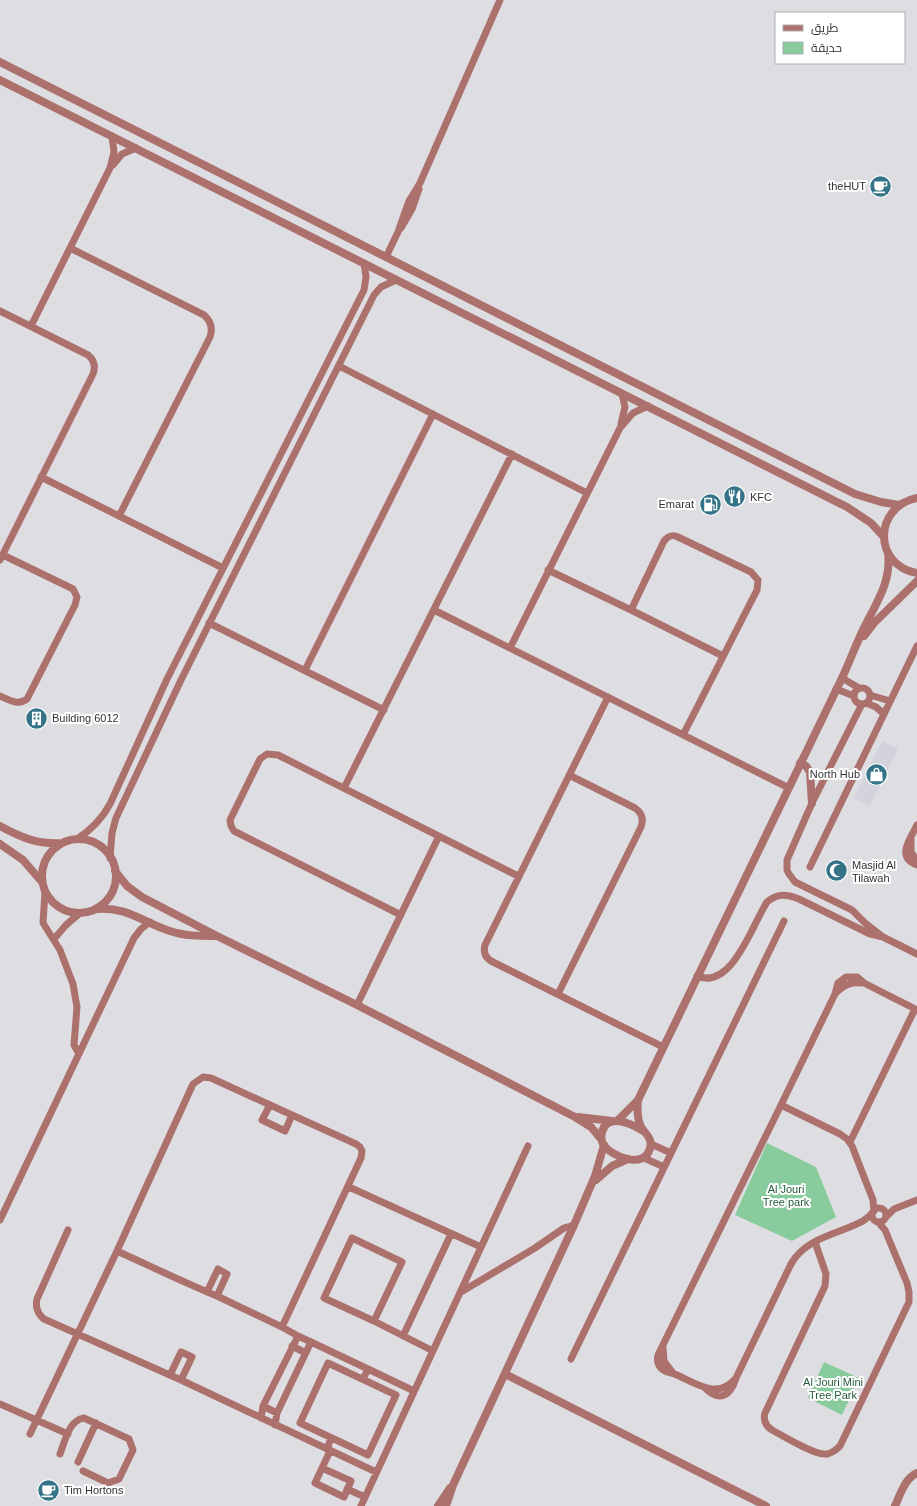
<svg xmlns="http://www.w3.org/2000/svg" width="917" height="1506" viewBox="0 0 917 1506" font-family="Arial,Cairo,sans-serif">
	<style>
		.built { fill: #d3d3de }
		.green { fill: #88cb9c }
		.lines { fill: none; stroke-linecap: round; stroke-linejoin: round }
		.minor { stroke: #ac716c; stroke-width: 7 }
		.tertiary { stroke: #ac716c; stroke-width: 8 }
		.labels { text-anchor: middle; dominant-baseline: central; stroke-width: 4; stroke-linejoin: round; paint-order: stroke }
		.poi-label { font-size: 11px; fill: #333335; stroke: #fff; text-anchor: start }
		.park-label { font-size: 11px; fill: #245c39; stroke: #fff }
	</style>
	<rect width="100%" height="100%" fill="#dedee2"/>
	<!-- built -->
	<path class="built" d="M882 741 898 749 870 806 854 798Z"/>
	<!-- green -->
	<path class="green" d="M767 1143 816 1167 836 1217 792 1241 735 1215Z
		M824 1362 859 1378 842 1415 808 1398Z"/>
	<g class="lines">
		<!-- minor -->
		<path class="minor" d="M113 165 122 154 136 148
			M401 228 412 209 419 189
			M70 248 204 315C211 321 213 328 210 337L119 516
			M386 257 398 232 409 201 420 183 500 0
			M0 311 88 355C94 360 96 366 93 374L0 560
			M31 326 110 168 114 152 112 136
			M339 366 587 493
			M621 424 625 407 622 394
			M41 477 223 568
			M548 570 631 610 723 656
			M434 610 789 788
			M631 610 664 541C668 536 672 534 678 537L751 572 758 580 757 590 683 735
			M209 623 384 710
			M510 648 620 428 633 413 648 406
			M305 670 433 414
			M842 678 859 688
			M854 696a8 8 0 1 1 16 0a8 8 0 1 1-16 0Z
			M836 689 854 696
			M870 695 890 701
			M0 696C9 700 18 706 27 699L75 605 77 597 73 589 69 587 3 555
			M608 697 485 945C483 952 485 957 491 961L663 1047
			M866 703 876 707 884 714
			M862 704 812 803 787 860V870L789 874 795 882 852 910 865 923 883 937
			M344 788 512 454
			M917 825C911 838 895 857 917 865
			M77 839C91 830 102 819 110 804L167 679 364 290 366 277 364 263
			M911 839V852L917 861
			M110 858 112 833 116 818 181 680 374 295 381 287 396 280
			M810 867 917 646
			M45 892 43 923 60 950 73 984 77 1007 74 1045 79 1054
			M401 915 234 831 231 826 230 820 260 759 267 754 278 755 518 876
			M54 939 66 925 80 913
			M697 976C732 991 753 923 767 902 777 893 787 894 799 899L870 934 883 937 917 954
			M558 994 641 827C644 819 642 813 635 808L569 775
			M835 994C844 984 851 982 864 983
			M357 1005 439 836
			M781 1105 840 1134 847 1139 852 1146 873 1200 874 1211
			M850 1142 915 1009
			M651 1144 671 1153
			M644 1158 664 1167
			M349 1187 481 1247
			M872 1215a7 7 0 1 1 14 0a7 7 0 1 1-14 0Z
			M886 1217 894 1209 917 1200
			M0 1220 134 938 141 929 150 922
			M68 1230 37 1299C35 1307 37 1313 44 1319L181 1380 192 1357 181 1352 170 1375
			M352 1238 402 1262 374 1321 324 1298Z
			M815 1242 826 1274 825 1286 765 1413C763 1420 766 1426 772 1430 783 1436 816 1456 827 1454 832 1453 836 1450 840 1446L909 1302V1292L907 1283 885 1230 878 1222
			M117 1251C150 1266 183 1282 217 1296L227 1274 218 1269 207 1292
			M461 1292 535 1248 564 1228 574 1225
			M217 1296 282 1327
			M374 1321 433 1351
			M403 1336 451 1234
			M311 1342 368 1369
			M292 1346 306 1353
			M663 1347 664 1361 673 1373
			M571 1359 784 921
			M328 1363 396 1395 368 1455 300 1423Z
			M736 1378C718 1400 697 1384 677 1375 671 1372 664 1373 660 1367 657 1363 657 1359 658 1355L781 1105 835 994 838 983 846 977H857L864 983 917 1010
			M363 1379 368 1369 414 1391
			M181 1380 376 1472
			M705 1388C720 1403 731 1395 736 1378L791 1264C803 1242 828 1236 850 1227 859 1223 867 1220 873 1212
			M0 1404 68 1434
			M263 1406 277 1413 275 1425
			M277 1413 311 1342 298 1336
			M261 1418 263 1406 298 1336 282 1327 361 1158 362 1151 360 1147 356 1144 292 1115
			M30 1434 117 1251 193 1084 203 1077 211 1078 292 1115 285 1131 262 1120 270 1105
			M60 1454C65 1441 69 1420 84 1418L129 1439 133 1450 119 1479 108 1483 83 1471
			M78 1462 96 1423
			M322 1468 351 1481 344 1497 315 1483 330 1451 328 1446 331 1438
			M347 1489 365 1497
			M361 1506 528 1146"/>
		<!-- tertiary -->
		<path class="tertiary" d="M0 62 855 494 881 502 899 505
			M0 80 847 507 871 523 884 537
			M917 498C873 507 873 565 917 573
			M864 636 874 623 917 581
			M800 763 806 766 810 772 812 803
			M0 826C20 837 38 845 62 843
			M42 876a37 37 0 1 1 74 0a37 37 0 1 1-74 0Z
			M0 844 23 860 42 882
			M115 871 127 886 142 897 217 936 357 1005 575 1117 591 1127 601 1139
			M96 909C127 906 144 923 170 931 184 936 199 936 214 936
			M638 1100C637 1109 637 1118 641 1127 645 1134 653 1138 650 1148 645 1170 611 1157 603 1144 601 1140 601 1136 602 1132 607 1112 632 1124 643 1131
			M578 1117 612 1121
			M617 1121 638 1100 842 678C849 663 855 647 862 632 874 606 892 583 888 553
			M596 1180 612 1166 628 1159
			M505 1374 766 1506
			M438 1506 450 1488
			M446 1506 453 1485 574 1225 595 1176 604 1145
			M895 1506C900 1495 905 1478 917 1473"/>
	</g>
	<!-- icons -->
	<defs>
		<symbol id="cafe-disc" viewBox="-11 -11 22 22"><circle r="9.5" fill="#357389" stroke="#fff"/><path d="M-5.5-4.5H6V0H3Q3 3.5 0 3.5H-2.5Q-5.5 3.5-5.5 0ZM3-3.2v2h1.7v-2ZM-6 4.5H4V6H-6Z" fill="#fff"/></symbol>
		<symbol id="restaurant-disc" viewBox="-11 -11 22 22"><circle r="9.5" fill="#357389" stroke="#fff"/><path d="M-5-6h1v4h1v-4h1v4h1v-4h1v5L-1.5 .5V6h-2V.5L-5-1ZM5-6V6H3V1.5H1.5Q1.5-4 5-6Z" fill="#fff"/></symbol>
		<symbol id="fuel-disc" viewBox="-11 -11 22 22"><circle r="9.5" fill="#357389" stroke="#fff"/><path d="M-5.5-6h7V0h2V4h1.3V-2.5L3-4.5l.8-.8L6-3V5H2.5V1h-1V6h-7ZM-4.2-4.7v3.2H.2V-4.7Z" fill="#fff"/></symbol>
		<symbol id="building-disc" viewBox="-11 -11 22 22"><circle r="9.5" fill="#357389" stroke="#fff"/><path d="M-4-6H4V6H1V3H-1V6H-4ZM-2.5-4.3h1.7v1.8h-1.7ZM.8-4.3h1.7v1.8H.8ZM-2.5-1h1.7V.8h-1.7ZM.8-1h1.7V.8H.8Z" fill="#fff"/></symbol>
		<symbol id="shop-disc" viewBox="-11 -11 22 22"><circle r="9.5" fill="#357389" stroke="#fff"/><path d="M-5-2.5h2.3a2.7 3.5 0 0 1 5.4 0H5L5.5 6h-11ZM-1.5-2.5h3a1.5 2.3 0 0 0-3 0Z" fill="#fff"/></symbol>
		<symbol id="mosque-disc" viewBox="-11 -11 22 22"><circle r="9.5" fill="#357389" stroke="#fff"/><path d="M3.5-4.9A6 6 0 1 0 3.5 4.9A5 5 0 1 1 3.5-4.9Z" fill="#fff"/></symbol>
	</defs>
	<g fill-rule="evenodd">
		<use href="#cafe-disc" x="868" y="174" width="25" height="25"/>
		<use href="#restaurant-disc" x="722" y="484" width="25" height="25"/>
		<use href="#fuel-disc" x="698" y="492" width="25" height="25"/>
		<use href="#building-disc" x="24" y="706" width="25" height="25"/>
		<use href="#shop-disc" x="864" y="762" width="25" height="25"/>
		<use href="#mosque-disc" x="824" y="858" width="25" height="25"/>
		<use href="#cafe-disc" x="36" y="1478" width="25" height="25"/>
	</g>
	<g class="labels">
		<!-- poi labels -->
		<g class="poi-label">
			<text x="866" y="186" text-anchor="end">theHUT</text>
			<text x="750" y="497">KFC</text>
			<text x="694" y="504" text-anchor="end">Emarat</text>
			<text x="52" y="718">Building 6012</text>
			<text x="860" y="774" text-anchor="end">North Hub</text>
			<text x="852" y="865">Masjid Al<tspan x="852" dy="13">Tilawah</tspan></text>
			<text x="64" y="1490">Tim Hortons</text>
		</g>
		<!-- park labels -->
		<g class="park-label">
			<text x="786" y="1189">Al Jouri<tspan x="786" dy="13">Tree park</tspan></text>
			<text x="833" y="1382">Al Jouri Mini<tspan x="833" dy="13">Tree Park</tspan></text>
		</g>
	</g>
	<!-- legend -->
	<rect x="775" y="12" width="130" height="52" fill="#ffffff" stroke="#adadae"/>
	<rect x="783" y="25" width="20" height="6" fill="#ac716c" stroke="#adadae"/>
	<text x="811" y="32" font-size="12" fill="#333335">طريق</text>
	<rect x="783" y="42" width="20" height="12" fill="#88cb9c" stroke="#adadae"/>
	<text x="811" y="52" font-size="12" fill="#333335">حديقة</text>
</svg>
